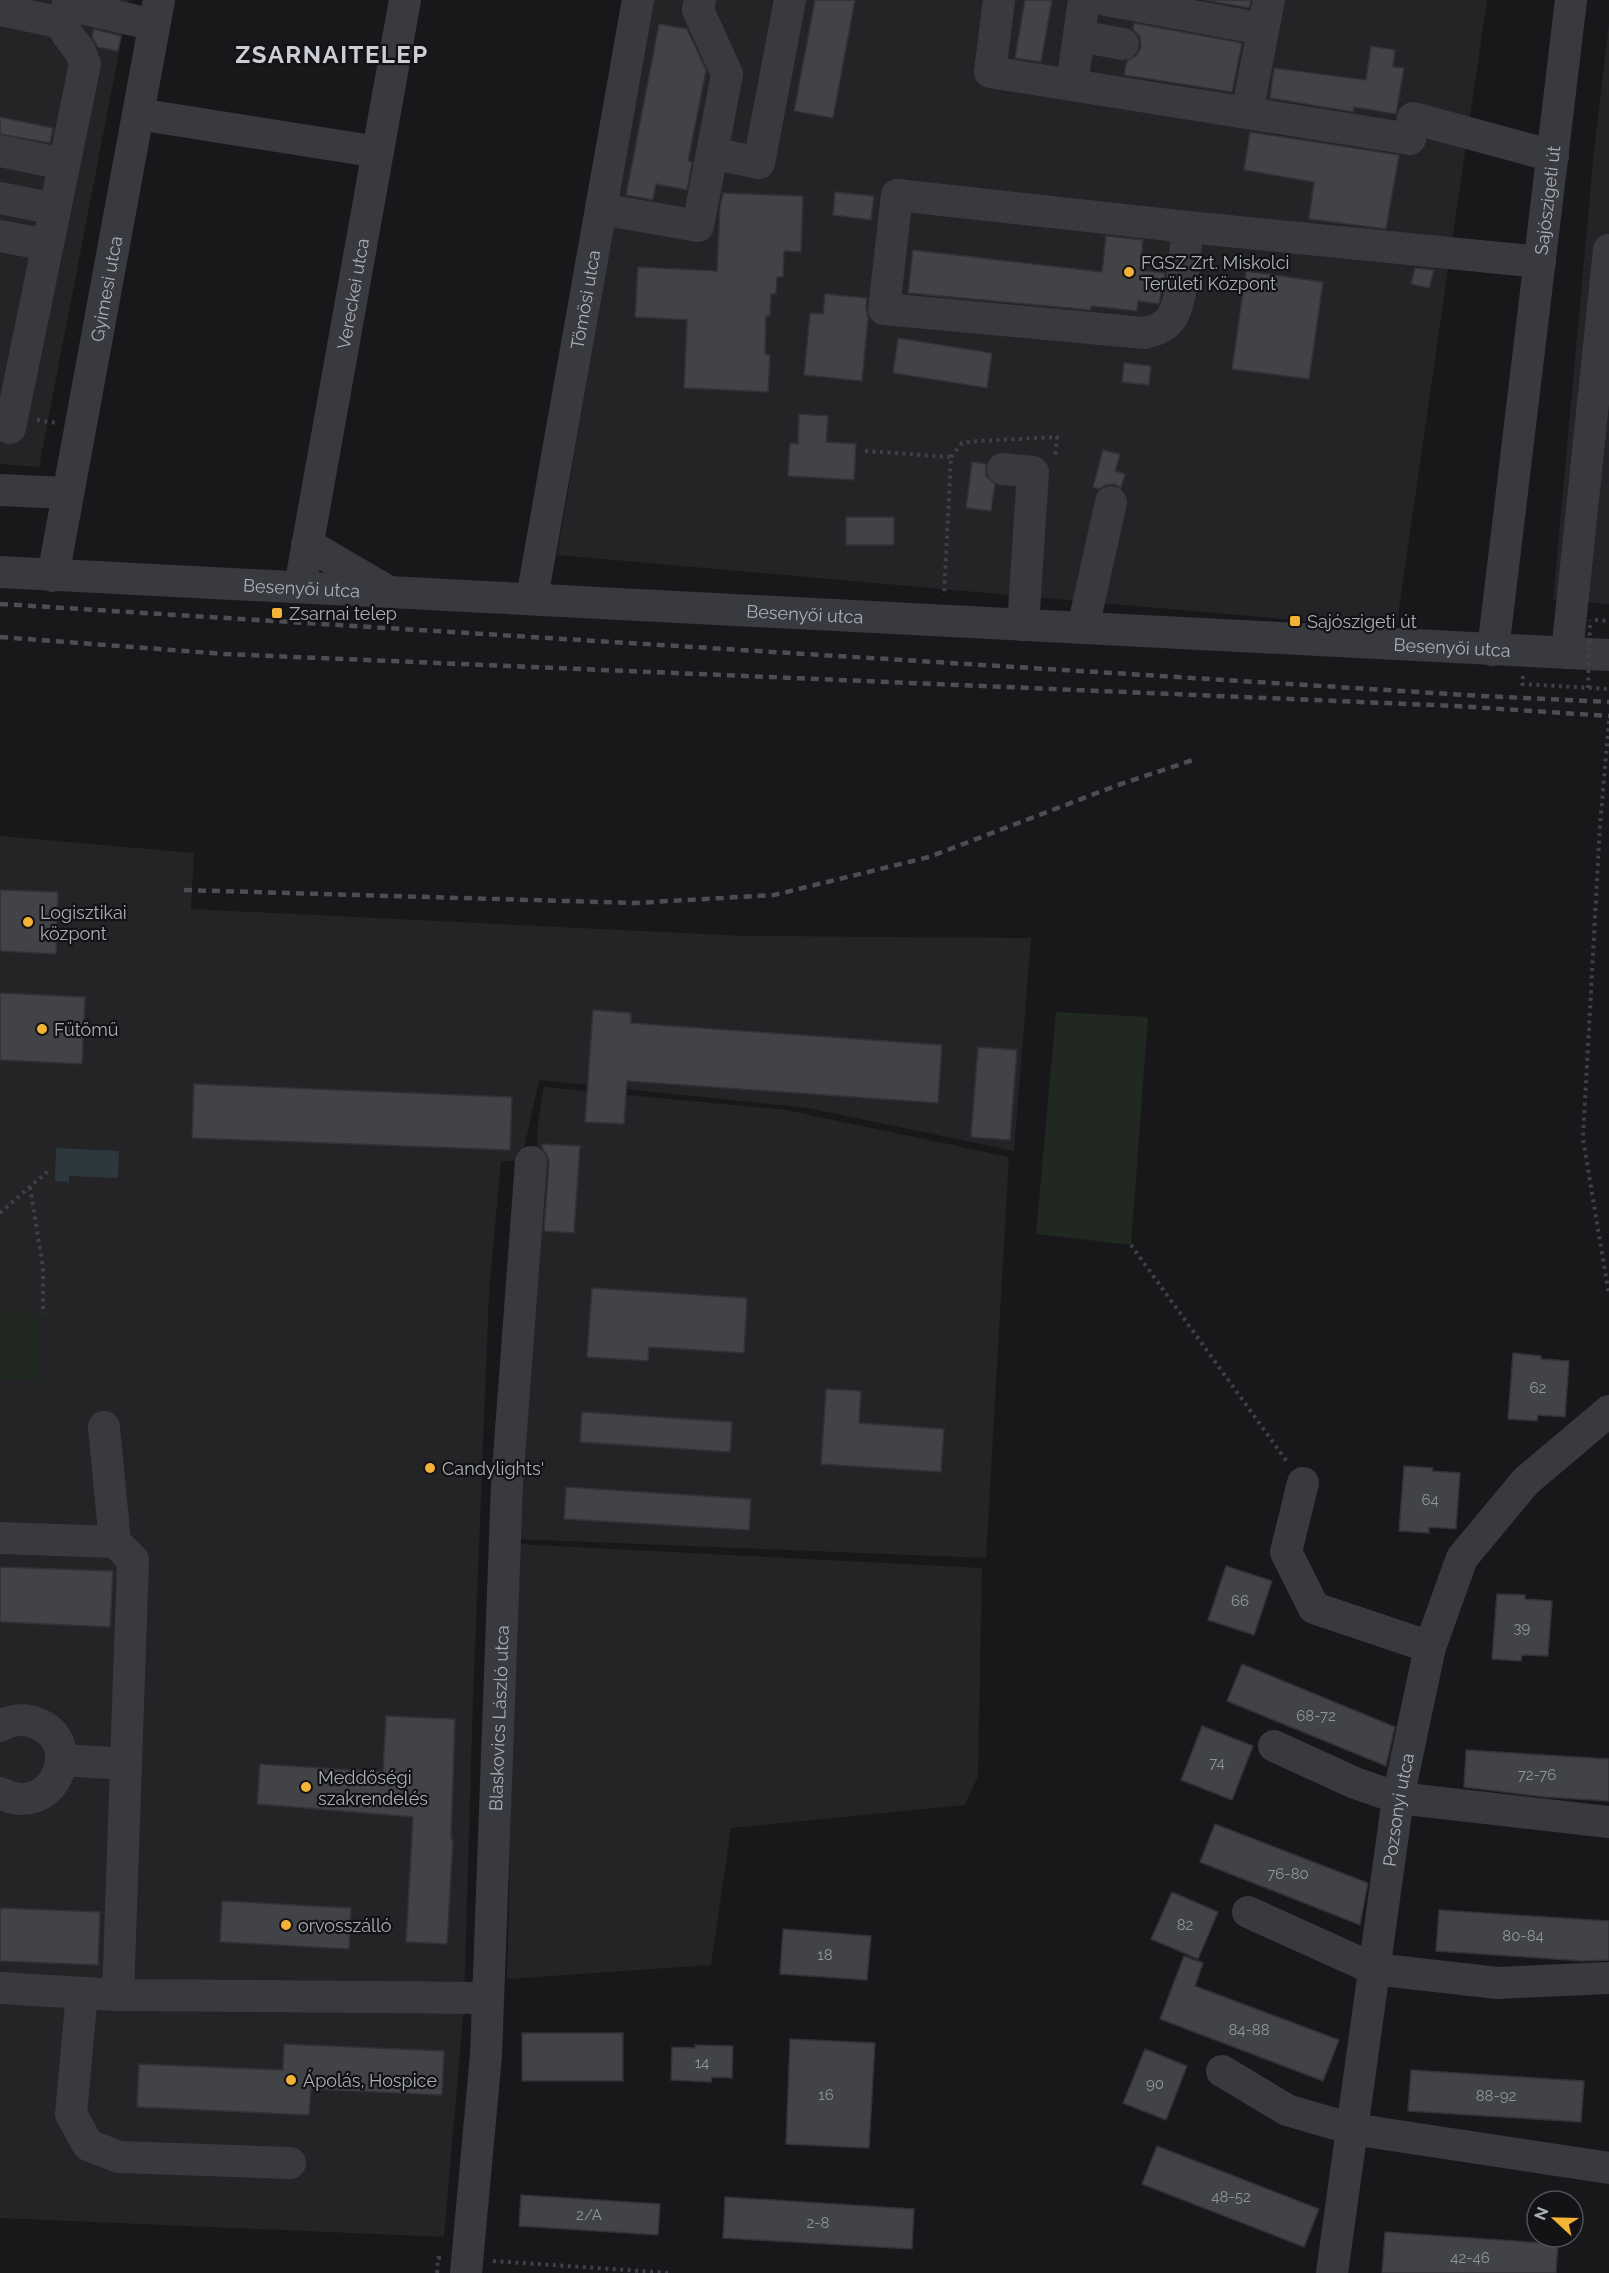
<svg xmlns="http://www.w3.org/2000/svg" width="1609" height="2273" viewBox="0 0 1609 2273" font-family="Raleway,sans-serif">
	<style>
		.built { fill: #242427 }
		.green { fill: #202821 }
		.water { fill: #2d373e }
		.building { fill: #424347; stroke: #323236; stroke-width: 1.5 }
		.lines { fill: none; stroke-linecap: round; stroke-linejoin: round }
		.path { stroke: #3f4146; stroke-width: 4; stroke-dasharray: 3 4.5; stroke-linecap: butt }
		.minor { stroke: #393a3f; stroke-width: 32 }
		.rail { stroke: #4c4e54; stroke-width: 4.5; stroke-dasharray: 8 6; stroke-linecap: butt }
		.path-bridge { stroke: #3f4146; stroke-width: 4; stroke-dasharray: 3 4.5; stroke-linecap: butt }
		.poi-dot { fill: #f4b336; stroke: #131315; stroke-width: 2 }
		.labels { text-anchor: middle; dominant-baseline: central; stroke-width: 4.5; stroke-linejoin: round; paint-order: stroke }
		.number-label { font-size: 15px; fill: #90949d }
		.street-label { font-size: 18px; fill: #aaafba; stroke: #131315 }
		.poi-label { font-size: 18px; fill: #aaafba; stroke: #131315; text-anchor: start }
		.district-label { font-size: 24px; font-weight: bold; letter-spacing: 1.5px; fill: #cbced6; stroke: #131315 }
	</style>
	<rect width="100%" height="100%" fill="#18181a"/>
	<!-- built -->
	<path class="built" d="M0 0H129L39 467 0 464Z
		M652 0H1487L1396 629 557 555Z
		M1609 23V604L1553 600 1594 151Z
		M0 836 194 853 191 909 746 936 1031 938 1014 1151 808 1108 539 1080 521 1161H501L489 1293 473 1698 464 2005 444 2237 0 2218Z
		M544 1087 786 1110 1009 1157 986 1558 515 1539 538 1123Z
		M517 1544 982 1568 978 1776 965 1805 731 1828 711 1965 507 1979Z"/>
	<!-- green -->
	<path class="green" d="M1056 1012 1148 1017 1131 1245 1036 1234Z
		M0 1312 43 1314 39 1382 0 1380Z"/>
	<!-- water -->
	<path class="water" d="M56 1148 119 1151 118 1178 69 1176V1182L55 1181Z"/>
	<!-- building -->
	<path class="building" d="M815 0H855L833 118 794 111Z
		M1025 0H1052L1041 62 1015 58Z
		M1205 0H1251L1249 8Z
		M1134 23 1242 43 1232 92 1124 75 1127 61 1136 56 1141 48 1140 37 1133 29Z
		M659 24 687 29 706 70 688 161 692 162 687 190 656 184 653 200 626 195Z
		M94 29 121 36 118 51 98 47 92 37Z
		M1371 46 1395 50 1393 67 1404 68 1396 114 1354 107 1353 112 1270 98 1274 68 1366 80Z
		M0 117 53 128 50 143 0 134Z
		M1250 132 1399 155 1386 229 1309 219 1314 182 1244 170Z
		M835 192 874 196 871 220 833 215Z
		M723 193 803 196 801 252 784 251 783 277H777L776 294H771L770 316H766L765 354 770 355 768 392 684 388 687 320 635 317 638 267 717 271 720 207Z
		M1106 236 1143 240 1140 270 1165 273 1159 304 1138 301 1137 311 1091 306V310L908 293 913 250 1102 272Z
		M1415 268 1434 270 1429 288 1411 284Z
		M1246 271 1323 282 1309 379 1232 369Z
		M825 294 867 298 866 308 868 318 862 381 804 375 810 313 823 314Z
		M898 338 992 353 987 388 893 373Z
		M1124 363 1151 366 1149 385 1122 382Z
		M799 414 828 416 826 442 856 444 854 480 788 476 790 443 798 444Z
		M1103 450 1120 454 1115 471 1125 474 1121 488 1114 484 1106 485 1099 489 1093 487Z
		M972 462 986 464V476L995 484 991 511 966 508Z
		M846 517H894V545H846Z
		M0 890 58 892 56 954 0 951Z
		M0 993 85 997 82 1064 0 1060Z
		M593 1010 631 1013V1023L942 1045 938 1103 627 1081 624 1124 585 1122Z
		M978 1047 1017 1050 1010 1140 971 1137Z
		M194 1084 512 1097 510 1150 192 1138Z
		M542 1144 580 1146 574 1233 544 1231 549 1163 547 1155 542 1148Z
		M592 1288 747 1298 744 1353 649 1347 648 1361 587 1357Z
		M1513 1353 1541 1356V1359L1569 1361 1565 1417 1538 1415 1537 1421 1508 1419Z
		M826 1389 861 1391 859 1423 944 1429 941 1472 821 1464Z
		M582 1412 732 1422 730 1452 580 1442Z
		M1404 1466 1433 1468 1432 1471 1460 1473 1456 1529 1429 1527V1533L1399 1531Z
		M566 1487 751 1499 749 1530 564 1519Z
		M1226 1566 1272 1581 1254 1635 1208 1620Z
		M0 1567 113 1571 110 1627 0 1622Z
		M1497 1594 1525 1595V1599L1552 1601 1548 1656 1522 1655 1521 1661 1492 1659Z
		M1242 1664 1395 1727 1386 1766 1227 1701Z
		M386 1716 455 1719 451 1839H453L447 1944 406 1942 413 1817 257 1804 260 1764 383 1772Z
		M1202 1726 1253 1746 1232 1800 1181 1780Z
		M1466 1750 1609 1759V1801L1544 1797 1464 1787Z
		M1215 1824 1368 1883 1360 1925 1200 1862Z
		M1172 1892 1218 1912 1198 1959 1151 1939Z
		M222 1901 351 1908 349 1949 220 1942Z
		M0 1908 100 1912 98 1965 0 1961Z
		M1439 1910 1609 1921V1960L1583 1961 1436 1951Z
		M783 1929 871 1936 867 1980 780 1974Z
		M1184 1956 1203 1963 1195 1986 1339 2040 1323 2081 1160 2019Z
		M522 2033H623V2081H522Z
		M790 2039 875 2043 869 2148 786 2144Z
		M284 2044 444 2051 442 2095 311 2089 309 2115 137 2107 139 2064 283 2070Z
		M695 2045 733 2046 732 2078 712 2077 711 2082 671 2080 672 2047 695 2048Z
		M1145 2049 1187 2066 1166 2120 1123 2103Z
		M1411 2070 1584 2081 1581 2122 1408 2111Z
		M1157 2146 1319 2209 1304 2247 1142 2184Z
		M521 2195 660 2204 658 2235 519 2226Z
		M725 2197 914 2209 912 2249 723 2238Z
		M1385 2232 1558 2244 1556 2273H1382Z"/>
	<g class="lines">
		<!-- path -->
		<path class="path" d="M37 420 56 423
			M865 451 951 457 944 596
			M951 457 962 443 977 441 1057 437 1055 459
			M1595 620 1609 621
			M1523 676 1522 684 1609 689
			M1609 721 1600 825 1583 1139 1609 1295
			M30 1187 43 1268V1314
			M0 1213 49 1170
			M1131 1245 1288 1463
			M493 2261 670 2273
			M437 2273 438 2258H443"/>
		<!-- minor -->
		<g class="minor">
			<path d="M999 0 990 72 1410 139 1413 118 1553 156"/>
			<path d="M1106 0 1263 29"/>
			<path d="M68 5 154 25"/>
			<path d="M0 10 63 23"/>
			<path d="M1079 36 1123 44"/>
			<path d="M1072 84 1084 0"/>
			<path d="M1247 112 1269 0"/>
			<path d="M138 114 378 152"/>
			<path d="M0 151 64 164"/>
			<path d="M712 153 759 163 790 0"/>
			<path d="M0 198 55 209"/>
			<path d="M601 209 698 226 727 74 698 10 700 0"/>
			<path d="M1188 227C1185 248 1183 301 1172 317 1166 327 1154 331 1144 333L884 309 897 195 1188 227 1540 262"/>
			<path d="M0 236 47 245"/>
			<path d="M10 428 85 64 80 51 67 34 63 23 69 0"/>
			<path d="M1003 469 1033 472 1023 625"/>
			<path d="M0 490 68 493"/>
			<path d="M307 544 384 589"/>
			<path id="s1" d="M0 572 1609 655"/>
			<path id="s2" d="M53 576 159 0"/>
			<path id="s3" d="M300 587 405 0"/>
			<path id="s4" d="M532 598 638 0"/>
			<path d="M1083 628 1111 502"/>
			<path id="s5" d="M1493 650 1571 0"/>
			<path d="M1567 653 1609 250"/>
			<path d="M104 1427 115 1542"/>
			<path d="M1303 1483 1286 1552 1314 1608 1430 1647"/>
			<path d="M0 1538 115 1542 133 1560 118 1995"/>
			<path d="M0 1726C11 1720 24 1718 36 1723 87 1742 53 1821 0 1793"/>
			<path d="M1274 1746 1355 1783 1398 1798 1609 1822"/>
			<path d="M61 1760 126 1764"/>
			<path d="M1248 1912 1374 1969 1497 1983 1609 1978"/>
			<path d="M0 1988 118 1995 488 1998"/>
			<path d="M82 1993 71 2114 88 2145 119 2157 290 2163"/>
			<path d="M1222 2071 1287 2110 1352 2129 1609 2168"/>
			<path id="s6" d="M466 2273 486 2055 507 1484 531 1162"/>
			<path id="s7" d="M1332 2273 1398 1798 1430 1647 1462 1558 1526 1481 1609 1411"/>
		</g>
		<!-- rail -->
		<path class="rail" d="M0 604 1483 696 1609 702
			M0 637 225 654 1456 706 1609 716
			M184 890 635 903 774 895 929 857 1118 785 1193 760"/>
		<!-- path-bridge -->
		<path class="path-bridge" d="M1588 688 1590 620"/>
	</g>
	<!-- markers -->
	<g class="poi-dot">
		<circle cx="1129" cy="272" r="6"/>
		<rect x="271" y="607" width="12" height="12" rx="3"/>
		<rect x="1289" y="615" width="12" height="12" rx="3"/>
		<circle cx="28" cy="922" r="6"/>
		<circle cx="42" cy="1029" r="6"/>
		<circle cx="430" cy="1468" r="6"/>
		<circle cx="306" cy="1787" r="6"/>
		<circle cx="286" cy="1925" r="6"/>
		<circle cx="291" cy="2080" r="6"/>
	</g>
	<g class="labels">
		<!-- number labels -->
		<g class="number-label">
			<text x="1538" y="1388">62</text>
			<text x="1430" y="1500">64</text>
			<text x="1240" y="1601">66</text>
			<text x="1522" y="1628">39</text>
			<text x="1316" y="1716">68-72</text>
			<text x="1217" y="1763">74</text>
			<text x="1537" y="1775">72-76</text>
			<text x="1288" y="1874">76-80</text>
			<text x="1185" y="1925">82</text>
			<text x="1523" y="1936">80-84</text>
			<text x="825" y="1955">18</text>
			<text x="1249" y="2030">84-88</text>
			<text x="702" y="2063">14</text>
			<text x="1155" y="2084">90</text>
			<text x="826" y="2095">16</text>
			<text x="1496" y="2096">88-92</text>
			<text x="1231" y="2197">48-52</text>
			<text x="589" y="2215">2/A</text>
			<text x="818" y="2223">2-8</text>
			<text x="1470" y="2258">42-46</text>
		</g>
		<!-- street labels -->
		<g class="street-label">
			<text stroke="none"><textPath href="#s5" startOffset="453">Sajószigeti út</textPath></text>
			<text stroke="none"><textPath href="#s2" startOffset="292">Gyimesi utca</textPath></text>
			<text stroke="none"><textPath href="#s3" startOffset="298">Vereckei utca</textPath></text>
			<text stroke="none"><textPath href="#s4" startOffset="303">Tömösi utca</textPath></text>
			<text stroke="none"><textPath href="#s1" startOffset="302">Besenyői utca</textPath></text>
			<text stroke="none"><textPath href="#s1" startOffset="806">Besenyői utca</textPath></text>
			<text stroke="none"><textPath href="#s1" startOffset="1454">Besenyői utca</textPath></text>
			<text stroke="none"><textPath href="#s6" startOffset="556">Blaskovics László utca</textPath></text>
			<text stroke="none"><textPath href="#s7" startOffset="468">Pozsonyi utca</textPath></text>
		</g>
		<!-- poi labels -->
		<g class="poi-label">
			<text x="1141" y="262">FGSZ Zrt. Miskolci<tspan x="1141" dy="21">Területi Központ</tspan></text>
			<text x="289" y="613">Zsarnai telep</text>
			<text x="1307" y="621">Sajószigeti út</text>
			<text x="40" y="912">Logisztikai<tspan x="40" dy="21">központ</tspan></text>
			<text x="54" y="1029">Fűtőmű</text>
			<text x="442" y="1468">Candylights'</text>
			<text x="318" y="1777">Meddőségi<tspan x="318" dy="21">szakrendelés</tspan></text>
			<text x="298" y="1925">orvosszálló</text>
			<text x="303" y="2080">Ápolás, Hospice</text>
		</g>
		<!-- district labels -->
		<g class="district-label">
			<text x="332" y="54">ZSARNAITELEP</text>
		</g>
	</g>
	<!-- north arrow -->
	<g transform="translate(1555 2219) rotate(292)"><circle r="28" fill="#131315" stroke="#4f5157" stroke-width="1.5"/>
	<path d="M0-4.5L10 22L0 15L-10 22Z" fill="#f4b336"/>
	<text y="-9" font-size="16" font-weight="bold" text-anchor="middle" fill="#aaafba">N</text>
	</g>
</svg>
